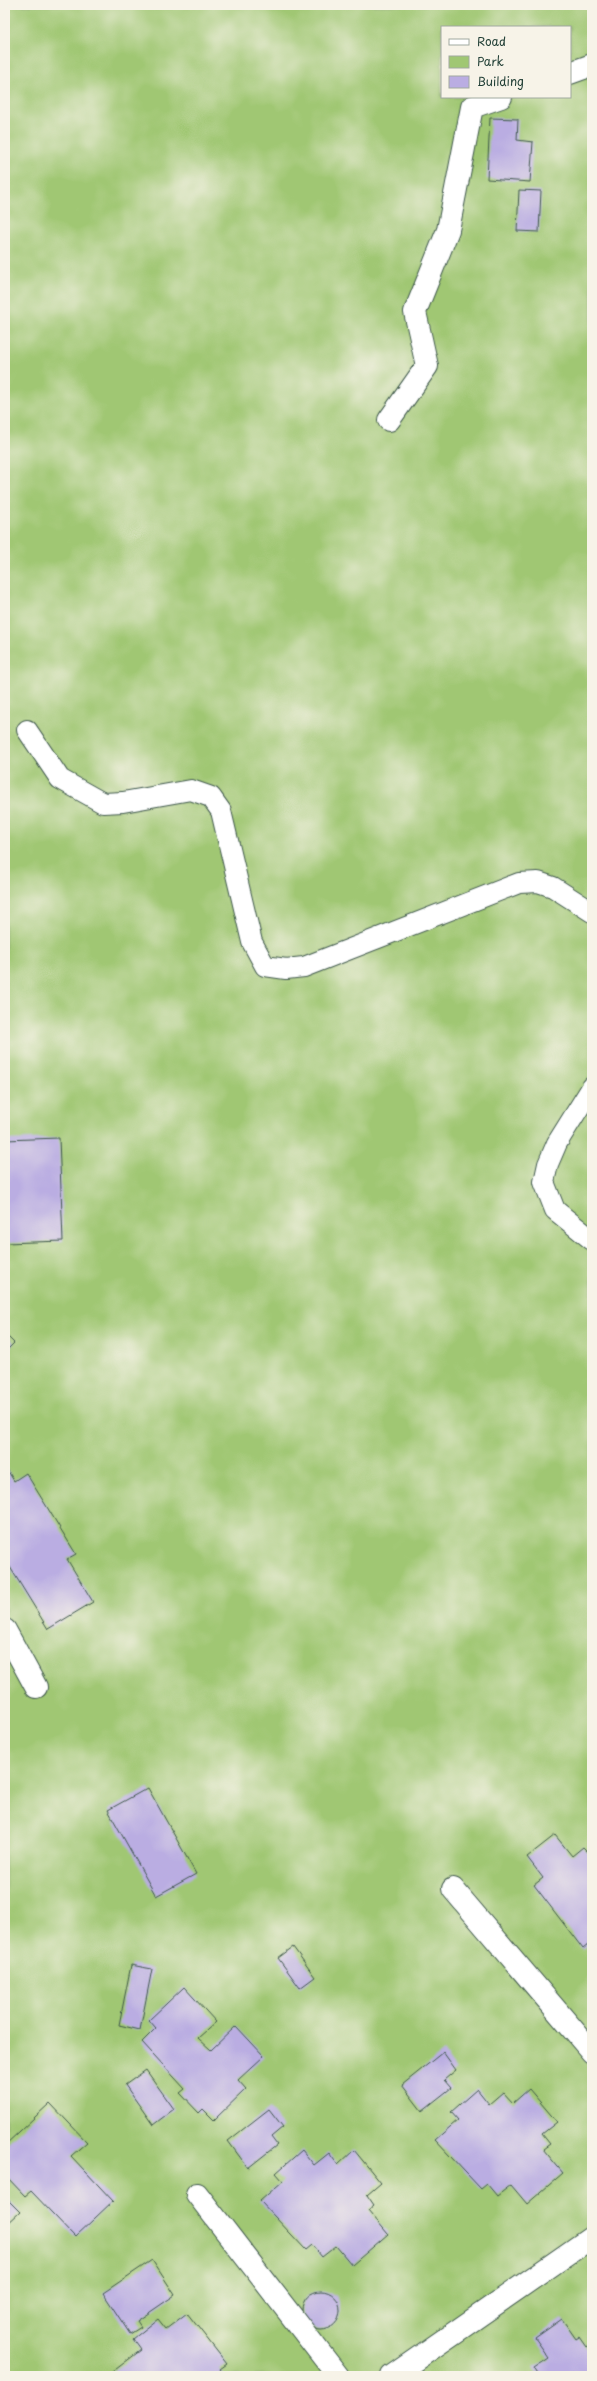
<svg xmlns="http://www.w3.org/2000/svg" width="597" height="2381" viewBox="0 0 597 2381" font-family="'Playpen Sans',sans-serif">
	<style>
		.green { fill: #a0c773; stroke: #608254; fill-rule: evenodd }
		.building { fill: #baade2 }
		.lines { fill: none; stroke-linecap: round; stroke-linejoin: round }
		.lane-casing { stroke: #3e574b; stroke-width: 22 }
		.street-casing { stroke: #3e574b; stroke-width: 24 }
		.lane { stroke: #fff; stroke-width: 20 }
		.street { stroke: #fff; stroke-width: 22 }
	</style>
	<rect width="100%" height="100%" fill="#f7f3e8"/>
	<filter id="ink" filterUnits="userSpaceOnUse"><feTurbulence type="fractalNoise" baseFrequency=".025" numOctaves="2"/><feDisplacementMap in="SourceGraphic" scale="8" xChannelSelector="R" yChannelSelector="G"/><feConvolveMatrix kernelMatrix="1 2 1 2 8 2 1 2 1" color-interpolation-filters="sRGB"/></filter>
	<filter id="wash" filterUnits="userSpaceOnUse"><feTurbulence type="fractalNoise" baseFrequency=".012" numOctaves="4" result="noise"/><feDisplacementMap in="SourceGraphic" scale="16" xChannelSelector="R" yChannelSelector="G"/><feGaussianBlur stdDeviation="0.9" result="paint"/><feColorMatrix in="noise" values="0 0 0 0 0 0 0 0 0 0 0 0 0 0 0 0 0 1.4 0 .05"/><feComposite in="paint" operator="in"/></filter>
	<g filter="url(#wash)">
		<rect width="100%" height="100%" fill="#ede8cf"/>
		<!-- green -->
		<path class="green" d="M5 5H592V2376H5ZM442 27H570V97H442Z"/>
		<g id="blocks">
			<!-- building -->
			<path class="building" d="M490 118 518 119 517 140 533 142 530 182 487 179Z
				M519 190 541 191 539 232 517 231Z
				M59 1138 63 1241 5 1243V1140Z
				M5 1334 14 1343 5 1352Z
				M5 1466 14 1481 26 1473 76 1554 67 1559 93 1602 48 1629 5 1559Z
				M148 1788 196 1874 156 1896 108 1810Z
				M555 1835 572 1856 583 1847 592 1856V1947L589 1944 583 1949 534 1885 543 1878 527 1857Z
				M293 1947 315 1977 300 1988 278 1958Z
				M131 1965 152 1969 140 2030 119 2025Z
				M184 1987 216 2022 198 2038 211 2050 236 2026 264 2056 238 2080 246 2089 214 2120 203 2109 199 2113 180 2093 185 2089 142 2042 156 2028 149 2020Z
				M443 2052 456 2070 444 2080 451 2088 422 2111 402 2085Z
				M146 2070 174 2109 153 2125 125 2085Z
				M477 2089 489 2104 503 2092 513 2103 529 2089 557 2122 542 2134 550 2144 543 2149 563 2173 527 2204 511 2185 497 2196 487 2184 481 2189 435 2140 458 2120 451 2112Z
				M50 2103 87 2142 71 2156 113 2201 75 2237 31 2191 25 2196 5 2175V2145Z
				M269 2109 283 2127 271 2137 277 2145 248 2168 228 2141Z
				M302 2150 314 2165 329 2153 338 2165 354 2150 381 2183 367 2195 374 2205 368 2210 388 2234 352 2265 336 2246 322 2257 312 2245 306 2250 260 2201 283 2181 276 2173Z
				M5 2197 20 2212 5 2226Z
				M152 2260 175 2295 137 2321 141 2327 130 2334 103 2293Z
				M302 2310a19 19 0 1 1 38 0a19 19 0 1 1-38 0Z
				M187 2313 227 2364 220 2369 225 2376H107L141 2350 133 2339 158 2319 166 2329Z
				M562 2319 576 2339 579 2337 586 2347 592 2342V2376H539L534 2368 549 2358 535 2338Z"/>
		</g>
	</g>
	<g filter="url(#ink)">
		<use href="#blocks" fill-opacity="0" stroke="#3e574b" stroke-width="1"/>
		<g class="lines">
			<defs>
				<path id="lane" d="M27 730 60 779 103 803 123 802 191 790 211 797 221 811 252 942 265 966 286 969 304 967 519 883 538 882 553 887 592 912
					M592 1087 557 1143 548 1164 544 1182 555 1210 592 1240"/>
				<path id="street" d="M570 73 592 65
					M389 420 427 366 415 312 448 230 472 107 501 97
					M5 1630 36 1687
					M453 1889 592 2052
					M197 2194 338 2376
					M392 2376 592 2237"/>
			</defs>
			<!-- lane casing -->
			<use href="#lane" class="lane-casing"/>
			<!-- street casing -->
			<use href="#street" class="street-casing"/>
			<!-- lane -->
			<use href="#lane" class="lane"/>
			<!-- street -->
			<use href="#street" class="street"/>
		</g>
	</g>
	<!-- margin -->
	<rect width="597" height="2381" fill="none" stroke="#f7f3e8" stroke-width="20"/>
	<!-- legend -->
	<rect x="441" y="26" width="130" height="72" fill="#f7f3e8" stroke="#a1aaa0"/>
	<rect x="449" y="39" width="20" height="6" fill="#ffffff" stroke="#a1aaa0"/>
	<text x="477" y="46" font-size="12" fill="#1f3d34">Road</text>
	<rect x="449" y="56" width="20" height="12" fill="#a0c773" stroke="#a1aaa0"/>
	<text x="477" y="66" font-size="12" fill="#1f3d34">Park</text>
	<rect x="449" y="76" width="20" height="12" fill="#baade2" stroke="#a1aaa0"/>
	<text x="477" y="86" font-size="12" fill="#1f3d34">Building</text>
</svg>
